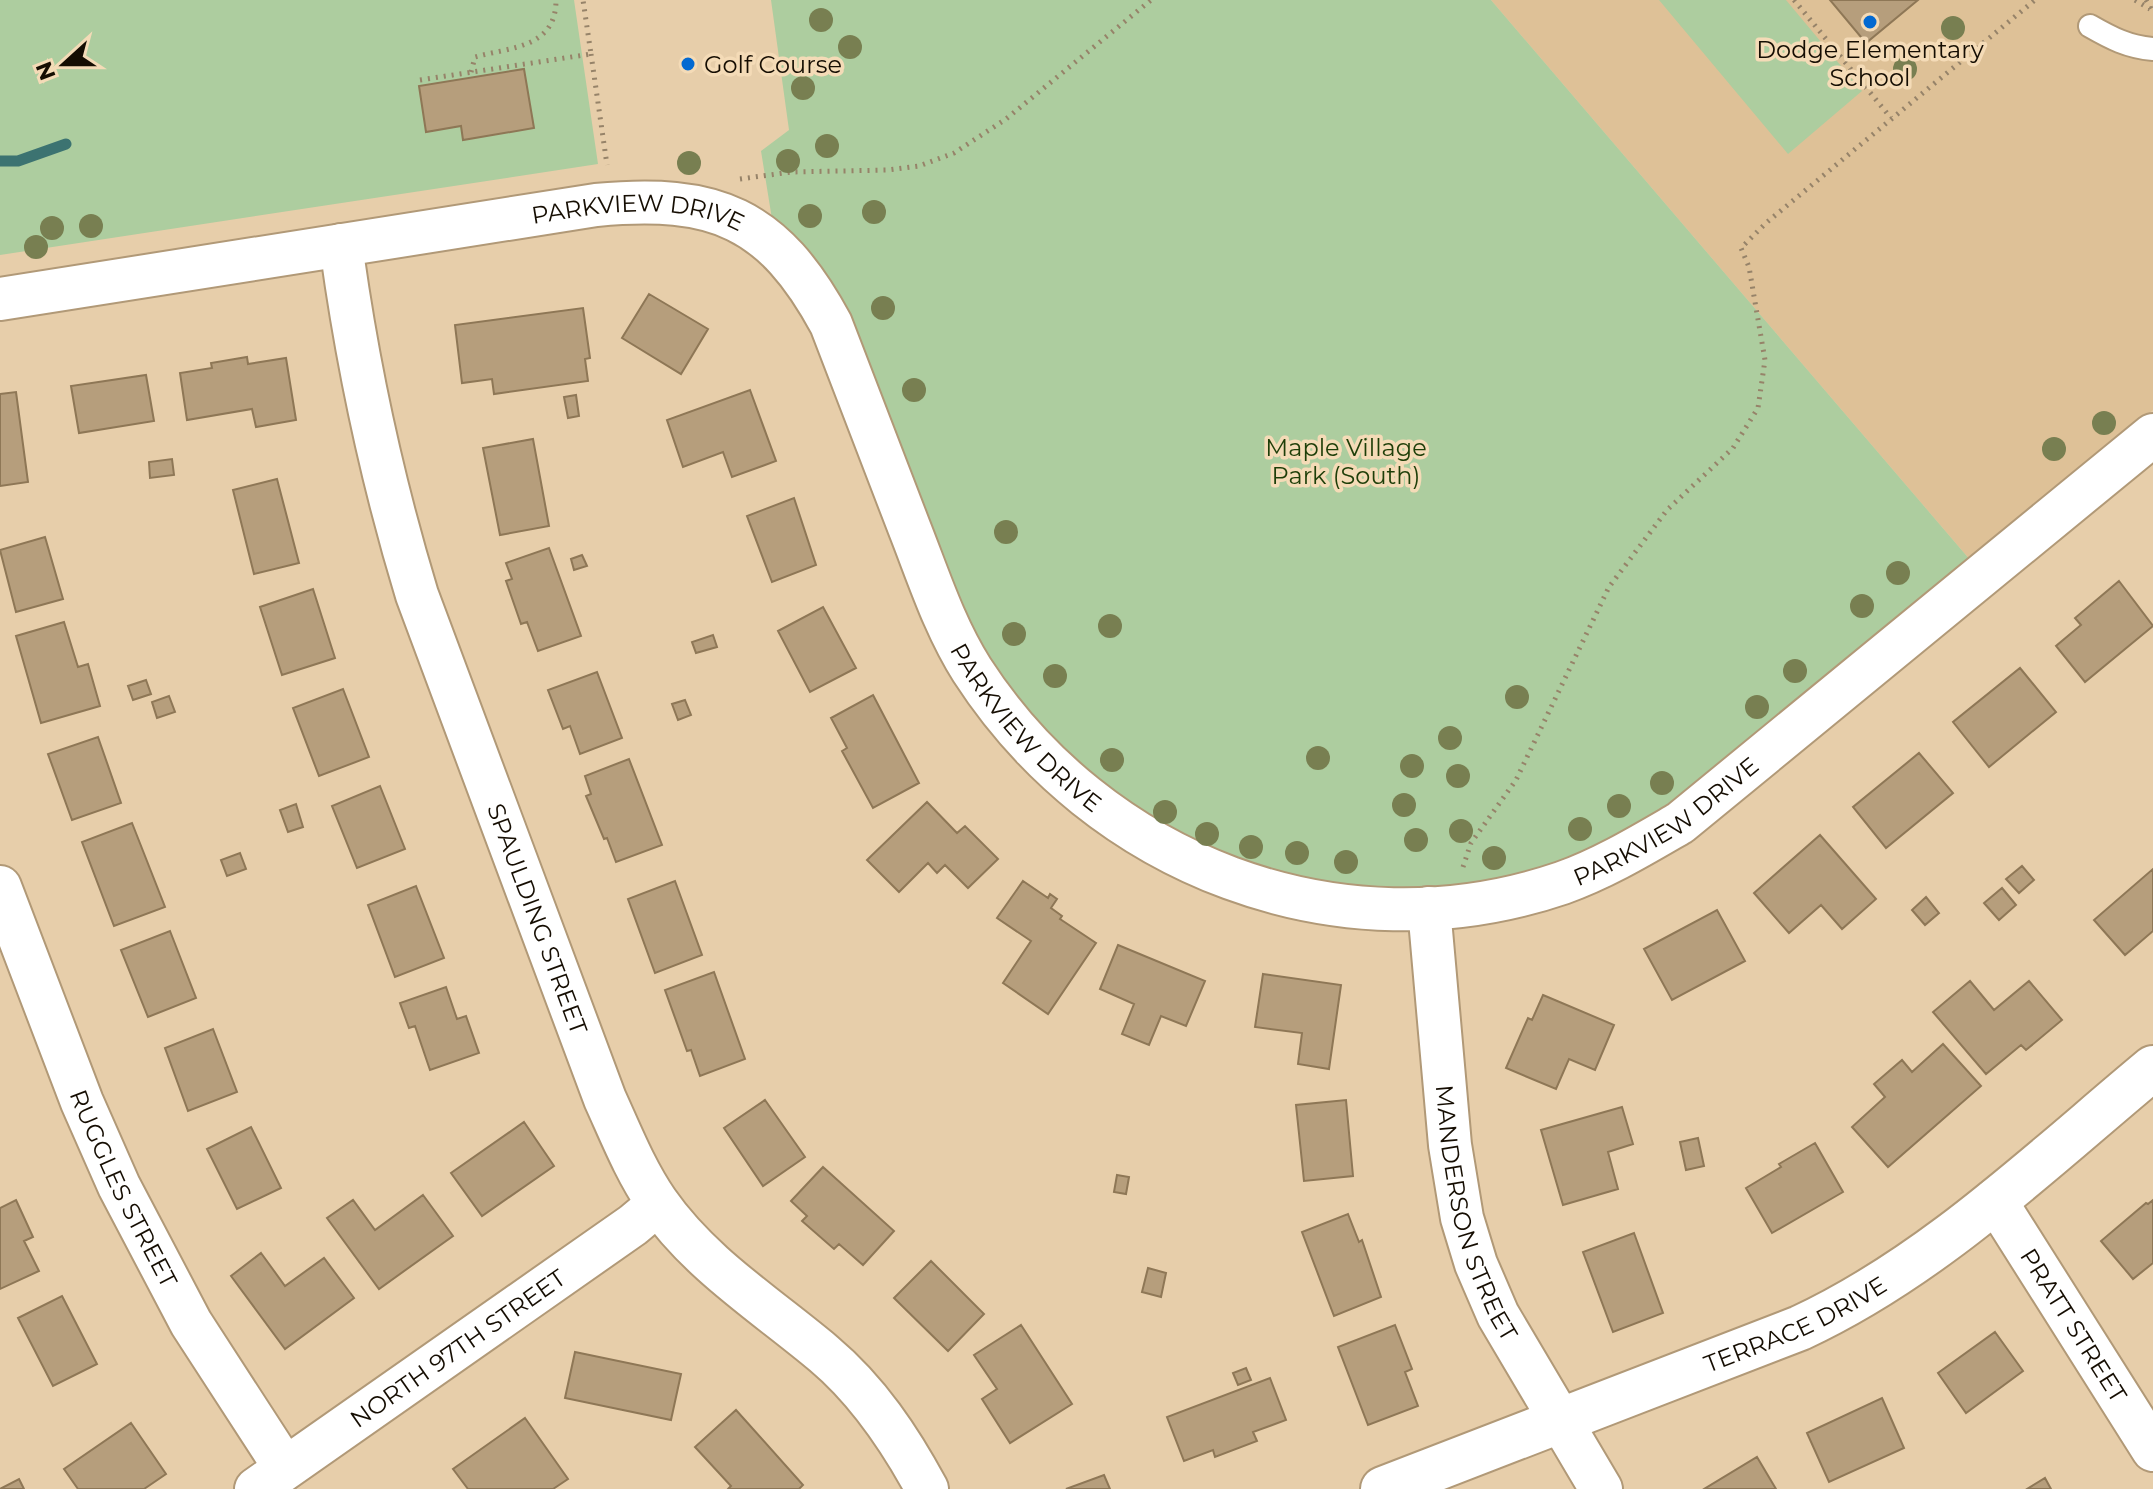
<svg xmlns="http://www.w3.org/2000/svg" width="2153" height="1489" viewBox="0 0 2153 1489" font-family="Montserrat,sans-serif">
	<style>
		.built { fill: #dec197 }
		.green { fill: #adcd9f }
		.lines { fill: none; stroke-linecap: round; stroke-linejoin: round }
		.stream { stroke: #3c7371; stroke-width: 11 }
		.building { fill: #b69e7c; stroke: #8e7756; stroke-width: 2 }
		.service-casing { stroke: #b19977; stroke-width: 26 }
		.minor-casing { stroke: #b19977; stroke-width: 46 }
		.tertiary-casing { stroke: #b19977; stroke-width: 48 }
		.path { stroke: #968369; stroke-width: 5; stroke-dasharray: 2 6; stroke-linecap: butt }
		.service { stroke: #fff; stroke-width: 22 }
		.minor { stroke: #fff; stroke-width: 42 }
		.tertiary { stroke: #fff; stroke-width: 44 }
		.tree { fill: #787f51 }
		.poi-dot { fill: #0369d1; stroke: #f4dbb7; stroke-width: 3 }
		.labels { text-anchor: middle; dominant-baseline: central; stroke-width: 7; stroke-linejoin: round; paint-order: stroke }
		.poi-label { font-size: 24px; fill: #150d02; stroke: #f4dbb7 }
		.street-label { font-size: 24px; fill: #150d02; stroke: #f4dbb7 }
		.park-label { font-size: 24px; fill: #1d3e08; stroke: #f4dbb7 }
	</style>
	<rect width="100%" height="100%" fill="#e7ceaa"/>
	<!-- built -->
	<path class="built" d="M1491 0H2153V410L1971 561Z"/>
	<!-- green -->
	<path class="green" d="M0 0H574L598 164 0 255Z
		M771 0H1491L1971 561 1684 800 1596 850 1495 883 1398 890 1350 888 1232 863 1122 806 1034 730 968 624 906 460 851 325 772 219 761 151 789 130Z
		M1659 0H1786L1862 91 1788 154Z"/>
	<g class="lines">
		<!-- stream -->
		<path class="stream" d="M0 161H18L66 144"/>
	</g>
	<!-- building -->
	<path class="building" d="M1830 0H1918L1866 43Z
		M524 69 534 128 463 140 461 126 426 132 419 86Z
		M649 294 708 329 681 374 622 338Z
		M583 308 590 358 585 359 588 381 494 394 492 379 462 383 455 325Z
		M247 357 248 364 286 358 296 420 256 427 252 409 187 420 180 373 212 368 211 363Z
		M146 375 154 421 79 433 71 386Z
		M750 390 776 461 732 477 723 452 683 467 667 420Z
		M16 392 28 482 0 486V394Z
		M576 395 579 416 568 418 564 397Z
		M533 439 549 526 500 535 483 448Z
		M172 459 174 475 150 478 149 462Z
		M277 479 299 563 254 574 233 490Z
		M794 498 816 565 772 582 747 516Z
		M45 537 63 599 16 612 0 550Z
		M549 548 581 636 538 651 527 622 521 624 506 581 512 579 506 563Z
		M582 555 587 566 574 570 571 559Z
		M2119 581 2153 626 2085 682 2056 646 2081 625 2075 618Z
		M313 589 335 658 282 675 260 607Z
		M823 607 856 668 810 692 778 631Z
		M64 622 78 667 88 664 100 706 41 723 16 636Z
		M713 635 717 647 696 653 692 642Z
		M2020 668 2056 712 1989 767 1953 722Z
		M597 672 622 738 580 754 570 726 563 729 548 690Z
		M146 680 151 694 133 700 128 686Z
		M343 689 369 757 319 776 293 708Z
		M873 695 919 783 873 808 842 751 847 748 831 718Z
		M169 696 175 712 157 718 152 702Z
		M685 700 691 715 678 720 672 704Z
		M98 737 121 803 72 820 48 754Z
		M1919 753 1953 793 1886 848 1853 807Z
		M629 759 662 845 616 862 607 838 604 839 586 796 591 794 585 776Z
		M380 786 405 849 357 868 332 806Z
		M927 802 957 833 965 826 998 859 968 888 945 865 937 873 928 863 899 892 867 860Z
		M296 804 303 827 288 832 280 810Z
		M132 823 165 907 114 926 82 842Z
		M1820 835 1876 899 1842 929 1821 905 1789 933 1754 893Z
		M240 853 246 869 227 876 221 860Z
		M2022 866 2034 880 2019 893 2006 879Z
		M2153 869V931L2125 955 2094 920Z
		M675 881 702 955 655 973 628 899Z
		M1023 881 1048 898 1050 894 1057 899 1051 908 1062 916 1060 919 1096 943 1048 1014 1003 983 1031 941 997 918Z
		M416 886 444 958 395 977 368 905Z
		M2002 888 2016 905 1999 920 1984 903Z
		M1926 897 1939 913 1925 925 1912 910Z
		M1717 910 1745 961 1672 1000 1644 949Z
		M170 931 196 998 148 1017 121 950Z
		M1118 945 1205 981 1186 1026 1161 1016 1149 1045 1122 1034 1134 1004 1100 989Z
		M714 972 745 1059 700 1076 691 1050 687 1051 665 990Z
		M1263 974 1341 985 1329 1069 1298 1064 1302 1033 1255 1027Z
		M1970 981 1994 1010 2029 981 2062 1020 2026 1050 2021 1045 1986 1074 1933 1012Z
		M446 987 457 1019 466 1016 479 1053 430 1070 415 1026 409 1028 400 1003Z
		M1543 995 1614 1025 1595 1070 1569 1059 1556 1089 1506 1068 1528 1018 1532 1020Z
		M213 1029 237 1092 188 1111 165 1048Z
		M1943 1044 1981 1086 1888 1167 1852 1127 1885 1097 1874 1084 1902 1060 1912 1072Z
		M765 1100 805 1157 763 1186 724 1128Z
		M1346 1100 1353 1176 1304 1181 1296 1105Z
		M1622 1107 1633 1144 1608 1152 1618 1189 1563 1205 1541 1130Z
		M524 1122 554 1166 482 1216 451 1173Z
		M251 1127 281 1188 237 1209 207 1149Z
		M1698 1138 1704 1166 1686 1170 1680 1142Z
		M1815 1143 1843 1192 1772 1233 1746 1188 1781 1167 1779 1164Z
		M823 1167 894 1231 863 1265 839 1244 834 1249 802 1221 807 1216 791 1201Z
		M1117 1175 1129 1177 1126 1194 1114 1192Z
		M423 1195 453 1236 379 1289 327 1218 353 1200 375 1230Z
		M16 1200 33 1237 24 1241 39 1271 0 1289V1208Z
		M2153 1200V1263L2133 1279 2101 1241 2146 1203 2148 1204Z
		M1348 1214 1359 1242 1362 1240 1381 1297 1334 1316 1302 1232Z
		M1634 1233 1663 1313 1613 1332 1583 1252Z
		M261 1253 285 1286 324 1258 354 1298 285 1349 231 1276Z
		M931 1261 984 1314 948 1351 894 1298Z
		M1148 1268 1166 1273 1161 1297 1142 1292Z
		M62 1296 97 1364 53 1386 18 1318Z
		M1021 1325 1072 1404 1010 1443 982 1399 997 1389 974 1355Z
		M1395 1325 1412 1369 1405 1372 1418 1406 1368 1425 1338 1347Z
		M1995 1332 2023 1371 1966 1413 1938 1373Z
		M575 1352 681 1374 671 1420 565 1398Z
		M1246 1368 1251 1380 1238 1385 1233 1373Z
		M1270 1378 1286 1420 1253 1432 1257 1441 1215 1457 1213 1450 1184 1461 1167 1417Z
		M1882 1398 1904 1448 1829 1482 1807 1433Z
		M736 1410 803 1485 799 1489H728L731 1486 695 1447Z
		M525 1418 568 1479 553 1489H468L453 1469Z
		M131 1423 166 1474 144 1489H78L64 1469Z
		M1757 1457 1776 1489H1704Z
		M1104 1475 1110 1489H1066Z
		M2045 1478 2051 1489H2027Z
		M19 1479 24 1489H0Z"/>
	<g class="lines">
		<defs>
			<path id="service" d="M2090 26C2111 38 2128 47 2153 49"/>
			<g id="minor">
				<path id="s1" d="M341 245C357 363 382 480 417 595L605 1099C621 1134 635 1170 657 1202 700 1264 767 1306 824 1354 868 1391 900 1439 927 1489"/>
				<path id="s2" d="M0 299 596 205C715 194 773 217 831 324 857 392 883 459 909 527 928 575 944 626 972 670 1098 865 1339 959 1562 883 1604 868 1642 845 1680 823L2153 435"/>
				<path id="s3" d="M0 887 82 1102 119 1186 191 1323 285 1468"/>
				<path id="s4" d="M1429 908 1450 1145 1462 1218 1476 1264 1498 1315 1601 1489"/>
				<path id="s5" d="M1995 1200 2153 1450"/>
				<path id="s6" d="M256 1489 633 1225 658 1204"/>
			</g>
			<g id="tertiary">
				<path id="s7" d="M1383 1489 1800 1328C1933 1266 2041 1161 2153 1068"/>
			</g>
		</defs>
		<!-- service casing -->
		<use href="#service" class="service-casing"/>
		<!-- minor casing -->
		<use href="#minor" class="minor-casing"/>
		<!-- tertiary casing -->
		<use href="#tertiary" class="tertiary-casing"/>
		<!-- path -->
		<path class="path" d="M1794 0 1891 118
			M2135 0 2150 9
			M2146 0 2153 12
			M591 54 607 165
			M471 72 475 57C511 47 556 48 556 0
			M420 80 591 54 583 0
			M740 179 791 172 888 170 919 166 954 153 1006 119 1151 0
			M1463 867 1471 843 1516 780 1609 587 1667 510 1733 448 1758 408 1765 360 1749 267 1741 248 1766 223 2035 0"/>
		<!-- service -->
		<use href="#service" class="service"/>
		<!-- minor -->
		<use href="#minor" class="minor"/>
		<!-- tertiary -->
		<use href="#tertiary" class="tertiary"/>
	</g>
	<!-- trees -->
	<g class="tree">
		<circle cx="821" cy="20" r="12"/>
		<circle cx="1953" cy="28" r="12"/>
		<circle cx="850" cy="47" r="12"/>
		<circle cx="1905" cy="69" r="12"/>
		<circle cx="803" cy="88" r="12"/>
		<circle cx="827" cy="146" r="12"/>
		<circle cx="788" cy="161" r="12"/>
		<circle cx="689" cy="163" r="12"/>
		<circle cx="874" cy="212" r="12"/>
		<circle cx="810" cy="216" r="12"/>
		<circle cx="91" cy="226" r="12"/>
		<circle cx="52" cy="228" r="12"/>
		<circle cx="36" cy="247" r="12"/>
		<circle cx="883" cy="308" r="12"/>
		<circle cx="914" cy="390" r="12"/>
		<circle cx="2104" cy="423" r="12"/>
		<circle cx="2054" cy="449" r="12"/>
		<circle cx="1006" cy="532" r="12"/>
		<circle cx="1898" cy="573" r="12"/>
		<circle cx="1862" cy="606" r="12"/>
		<circle cx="1110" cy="626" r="12"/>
		<circle cx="1014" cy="634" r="12"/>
		<circle cx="1795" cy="671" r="12"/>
		<circle cx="1055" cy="676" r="12"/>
		<circle cx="1517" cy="697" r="12"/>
		<circle cx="1757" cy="707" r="12"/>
		<circle cx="1450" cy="738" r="12"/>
		<circle cx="1318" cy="758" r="12"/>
		<circle cx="1112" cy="760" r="12"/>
		<circle cx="1412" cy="766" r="12"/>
		<circle cx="1458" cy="776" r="12"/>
		<circle cx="1662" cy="783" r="12"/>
		<circle cx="1404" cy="805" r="12"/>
		<circle cx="1619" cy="806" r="12"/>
		<circle cx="1165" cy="812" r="12"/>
		<circle cx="1580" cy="829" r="12"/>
		<circle cx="1461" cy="831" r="12"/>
		<circle cx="1207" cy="834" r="12"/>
		<circle cx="1416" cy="840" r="12"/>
		<circle cx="1251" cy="847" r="12"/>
		<circle cx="1297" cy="853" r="12"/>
		<circle cx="1494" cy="858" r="12"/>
		<circle cx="1346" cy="862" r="12"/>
	</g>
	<!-- markers -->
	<g class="poi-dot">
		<circle cx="1870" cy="22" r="8"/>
		<circle cx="688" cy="64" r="8"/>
	</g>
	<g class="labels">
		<!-- poi labels -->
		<g class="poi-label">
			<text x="1870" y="49">Dodge Elementary<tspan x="1870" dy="28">School</tspan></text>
			<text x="704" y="64" text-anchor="start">Golf Course</text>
		</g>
		<!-- street labels -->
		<g class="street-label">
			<text stroke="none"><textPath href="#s2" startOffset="646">PARKVIEW DRIVE</textPath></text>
			<text stroke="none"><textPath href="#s2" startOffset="1342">PARKVIEW DRIVE</textPath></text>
			<text stroke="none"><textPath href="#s2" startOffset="2060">PARKVIEW DRIVE</textPath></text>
			<text stroke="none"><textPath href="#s1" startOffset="704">SPAULDING STREET</textPath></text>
			<text stroke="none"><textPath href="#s3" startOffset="326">RUGGLES STREET</textPath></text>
			<text stroke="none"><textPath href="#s4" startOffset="310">MANDERSON STREET</textPath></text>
			<text stroke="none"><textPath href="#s7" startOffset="444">TERRACE DRIVE</textPath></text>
			<text stroke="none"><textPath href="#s5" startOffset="148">PRATT STREET</textPath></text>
			<text stroke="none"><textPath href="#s6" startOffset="246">NORTH 97TH STREET</textPath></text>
		</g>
		<!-- park labels -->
		<g class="park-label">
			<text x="1346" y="447">Maple Village<tspan x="1346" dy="28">Park (South)</tspan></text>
		</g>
	</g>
	<!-- north arrow -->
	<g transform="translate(64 64) rotate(249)" stroke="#f4dbb7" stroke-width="6" paint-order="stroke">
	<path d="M0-6L14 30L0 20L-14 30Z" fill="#150d02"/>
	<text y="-12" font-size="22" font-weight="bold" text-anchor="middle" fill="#150d02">N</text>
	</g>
</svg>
